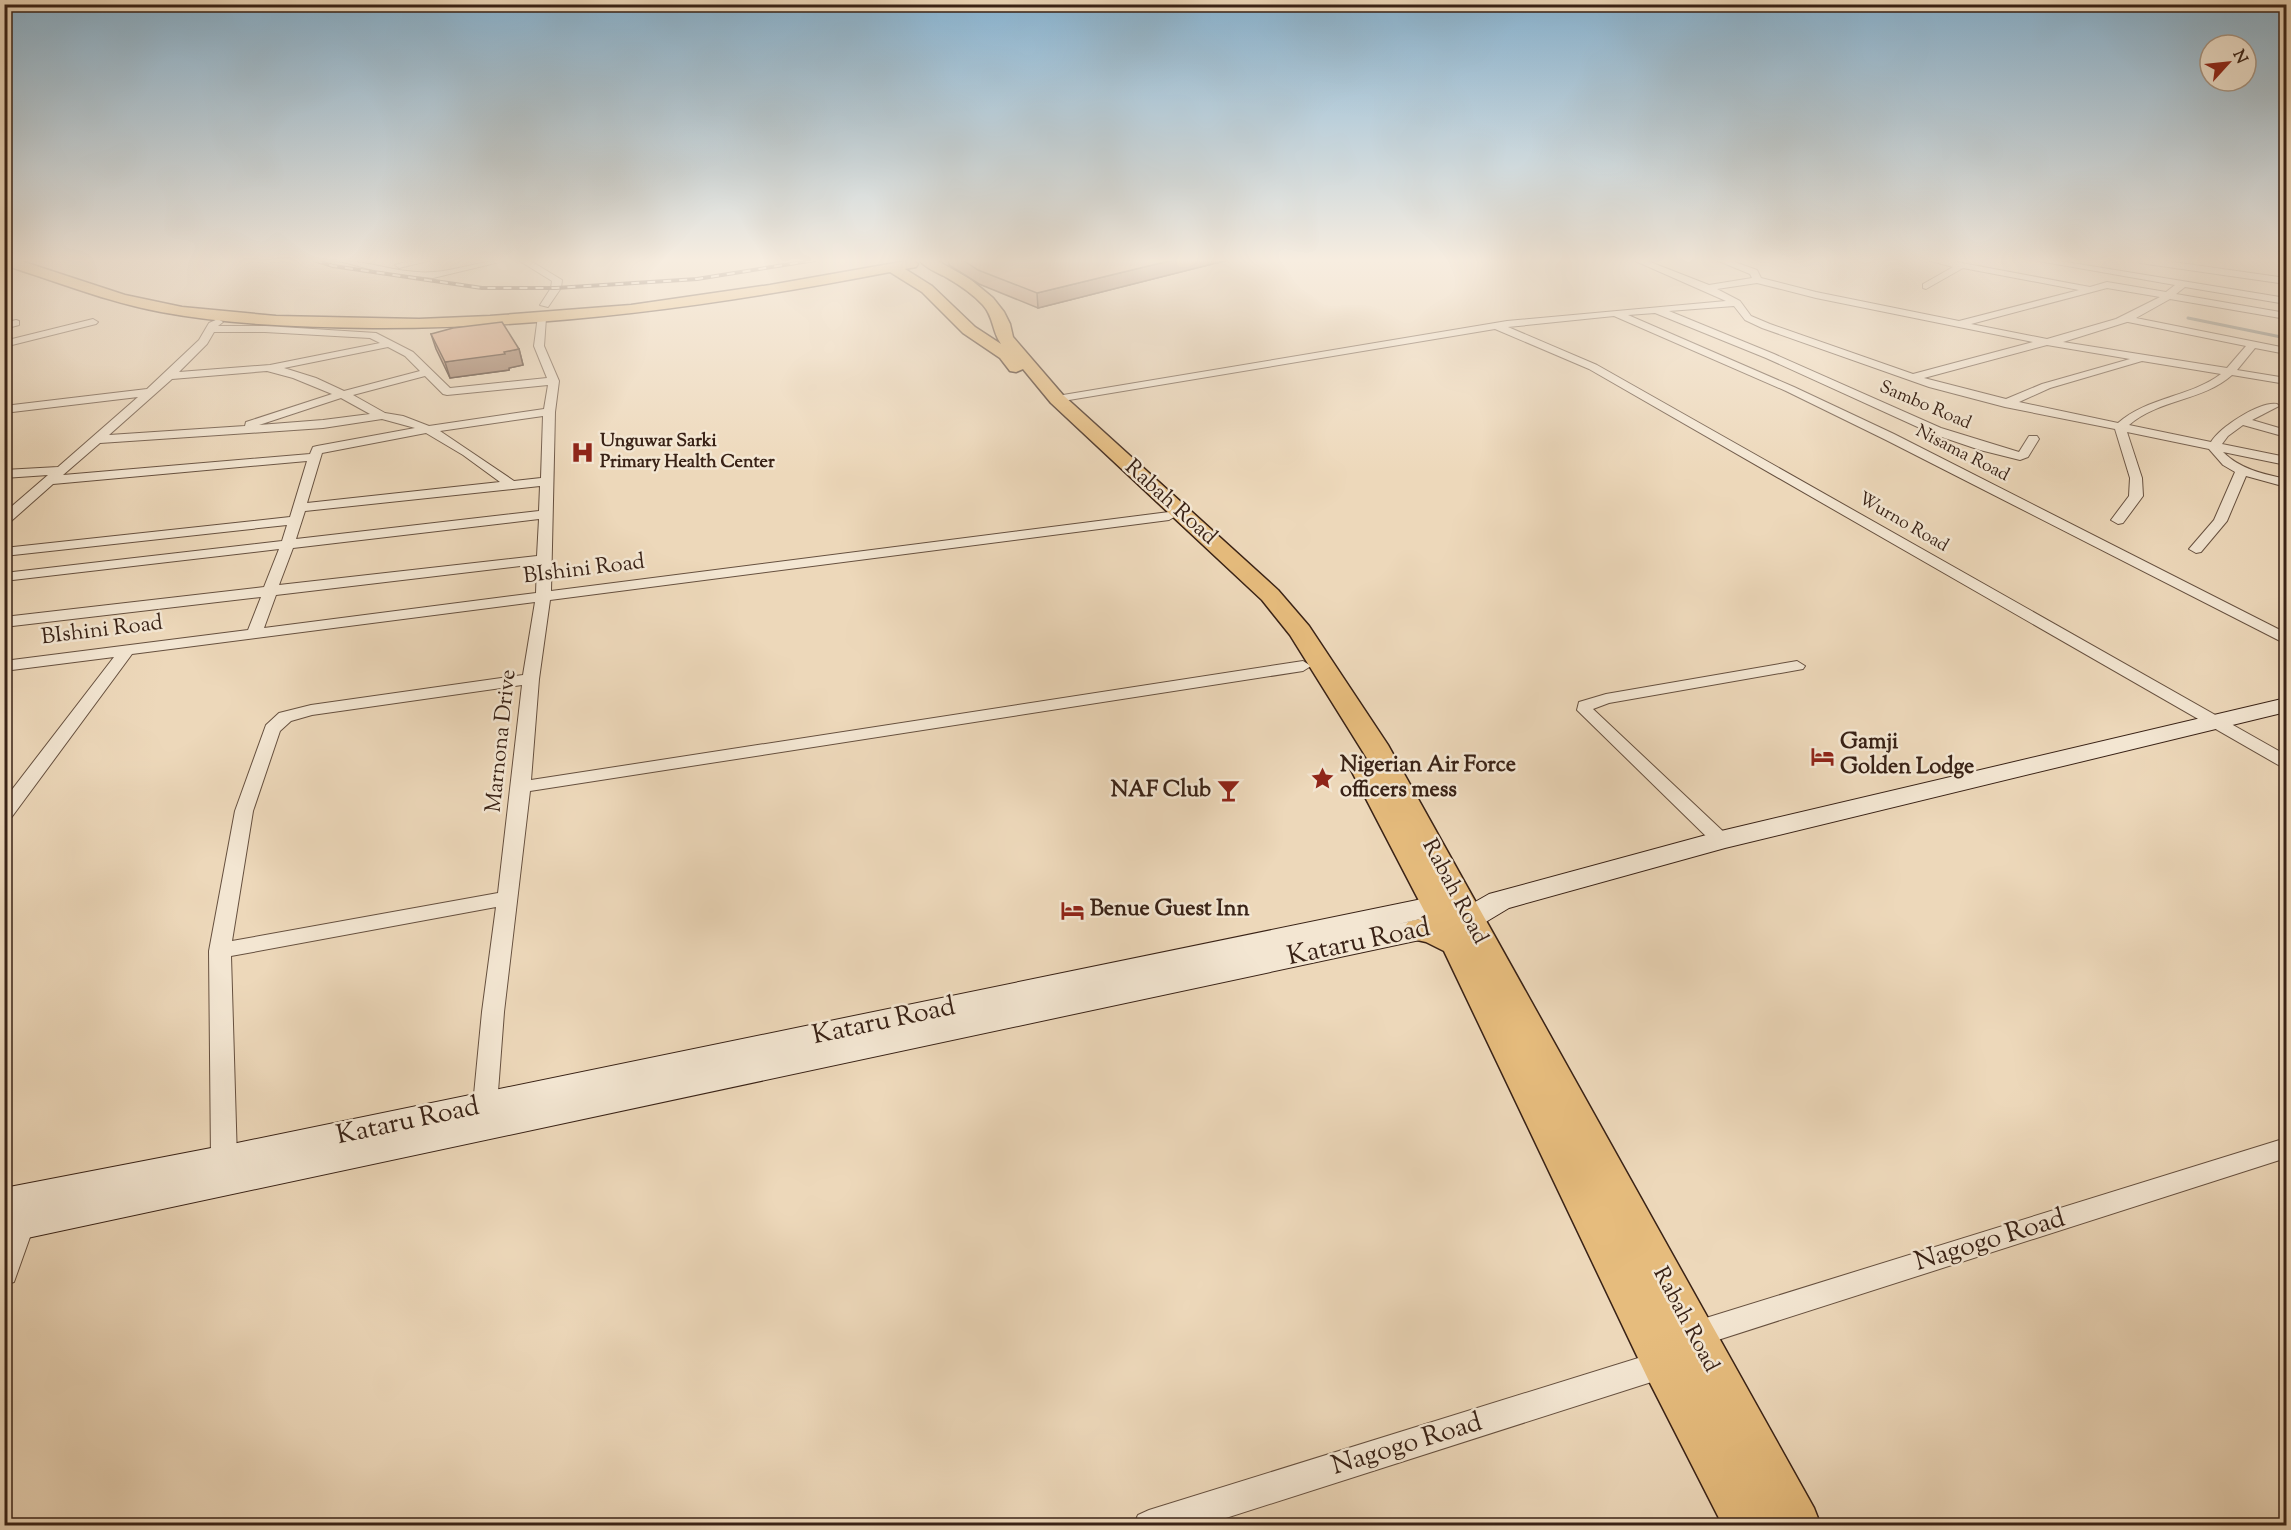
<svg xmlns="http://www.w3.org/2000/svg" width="2291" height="1530" viewBox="0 0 2291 1530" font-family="'Sorts Mill Goudy',serif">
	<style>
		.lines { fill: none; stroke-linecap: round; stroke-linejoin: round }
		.stream { stroke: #747c78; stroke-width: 3 }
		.street-casing { stroke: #66503f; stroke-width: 2 }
		.secondary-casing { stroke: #392216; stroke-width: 2 }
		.primary-casing { stroke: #392216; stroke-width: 3 }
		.street { fill: #f3e6d2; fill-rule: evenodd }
		.secondary { fill: #f3e6d2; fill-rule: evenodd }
		.primary { fill: #e6bc7d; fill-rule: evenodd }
		.rail-casing { stroke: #392216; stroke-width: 4 }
		.rail { stroke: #f3e6d2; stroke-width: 2; stroke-dasharray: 8; stroke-linecap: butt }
		.wall { fill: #bb8f74; stroke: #392216; stroke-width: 1.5 }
		.shaded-wall { fill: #98745e; stroke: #392216; stroke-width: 1.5 }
		.building { fill: #d9a687; stroke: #392216; stroke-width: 1.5 }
		.labels { text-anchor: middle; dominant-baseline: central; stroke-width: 5; stroke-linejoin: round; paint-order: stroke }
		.far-street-label { font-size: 18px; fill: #392216; stroke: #f3e6d2 }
		.far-poi-label { font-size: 18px; font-weight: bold; fill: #392216; stroke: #f3e6d2; text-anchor: start }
		.street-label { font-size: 22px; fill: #392216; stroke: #f3e6d2 }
		.poi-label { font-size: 22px; font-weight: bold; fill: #392216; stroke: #f3e6d2; text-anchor: start }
		.near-street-label { font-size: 27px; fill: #392216; stroke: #f3e6d2 }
	</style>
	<rect width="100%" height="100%" fill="#edd8ba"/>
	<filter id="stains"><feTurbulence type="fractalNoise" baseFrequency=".00333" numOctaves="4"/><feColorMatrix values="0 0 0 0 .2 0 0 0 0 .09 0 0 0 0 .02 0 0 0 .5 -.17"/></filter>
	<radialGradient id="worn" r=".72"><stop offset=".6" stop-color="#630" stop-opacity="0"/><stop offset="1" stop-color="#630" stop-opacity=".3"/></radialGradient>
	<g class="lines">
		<!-- stream -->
		<path class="stream" d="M2188 318 2286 338"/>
		<defs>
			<path id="street" d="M336 260C368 260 401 275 434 272 459 270 483 260 508 260L433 278 380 272Z
				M412 260H432L399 268 395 265Z
				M518 260H529L562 280 561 288 548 307 540 305 551 288 552 281Z
				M1633 260H1645L1709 285 1752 278 1750 274 1716 260H1729L1757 270 1761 278 1816 292 1959 321 2079 290 1963 268 1926 289 1923 288V284L1953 267 1927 260H1946L2090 287 2107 282 2166 292 2175 285 2033 260H2054L2286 298V304L2185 287 2176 294 2286 313V319L2170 299 2136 318 2286 348V354L2255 348 2237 370 2286 378V384L2232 375C2203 401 2159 399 2129 425L2211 442C2220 427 2260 401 2277 404L2279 406 2252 420 2286 430V437L2243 425 2228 436 2222 444 2286 457V465L2223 452C2240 469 2263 474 2286 479V487L2246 476 2227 521 2201 552 2196 553 2189 549 2214 520 2235 472 2223 465 2209 449 2127 432 2142 478 2143 496 2123 523 2118 524 2111 520 2129 496 2130 478 2115 429 2005 407 1929 387 1762 328 1745 320 1734 306 1669 311 1774 354 1941 428 2019 452 2029 436H2037L2039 439 2028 457 2020 460 1980 450 1933 434 1766 358 1655 313 1628 315 1794 387 1894 434 2286 633V644L1886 440 1786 391 1614 316 1508 327 1597 365 2286 755V767L2280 766 1589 369 1495 329 1057 402 1051 399 1057 396 1507 321 1726 301ZM1757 283 1816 298 2033 342 1913 374 1770 324 1751 316 1740 301 1717 289ZM2107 288 2160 297 2116 319 2047 339 1971 324ZM2127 322H2128L2246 346 2227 368 2063 342ZM2047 345 2130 359 2042 384 2006 399 1924 378ZM2142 361 2221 374C2190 397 2148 397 2118 423L2019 402 2050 388Z
				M2136 260H2159L2286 278V284L2140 263Z
				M538 316 546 318 544 346 559 381 555 412 551 591 1169 512 1176 516 1169 520 550 600 539 679 531 780 1303 661 1311 666 1303 671 530 791 504 1012 497 1105 494 1112 485 1115 476 1112 473 1105 482 1012 496 907 231 956 237 1160 233 1167 224 1170 215 1167 211 1160 209 951 235 811 266 725 279 713 311 705 523 675 535 602 132 654 11 818 4 820V800L114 657 4 671V661L248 630 261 597 4 627V617L264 587 279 549 4 581V573L282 541 287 525 4 556V548L290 517 307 461 53 484 9 523 4 524V513L48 475 4 478V470L58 467 138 397 4 413V406L147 389 199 340 209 323 218 319 223 322 218 326H265L376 333 413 352 450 388 547 378 534 346ZM214 332H265L370 338 380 343 270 365 179 372 207 344ZM388 347 405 356 420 371 344 391 316 378 284 368ZM267 371 293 378 332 394 246 422 245 426 109 435 172 379ZM425 376 443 394 447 395 548 385 544 409 429 426 403 416 385 413 353 395ZM341 398 370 414 323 420 259 425ZM543 416 541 478 514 481 440 431ZM382 419 415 428 317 446 313 447 310 454 63 475 100 443 323 428ZM426 433 463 455 500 482 307 503 322 453ZM540 486 539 511 296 539 305 511ZM539 519 537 556 279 585 293 548ZM537 564 536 593 264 628 276 595ZM522 685 498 893 232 941 253 811 280 731 291 721 312 715Z
				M93 319 98 322 96 324 4 347V341Z
				M16 320 19 321V325L4 329V323Z
				M1797 661 1805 666 1803 669 1609 703 1593 709 1728 836 1731 840 1728 844H1714L1577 710 1579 702 1606 694Z
				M2286 1138V1158L1693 1348 1683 1344 1679 1335 1683 1326 1693 1322Z
				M22 1212 31 1215 35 1223 14 1282 4 1285V1235L13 1215Z
				M1664 1350 1674 1354 1679 1364 1674 1374 1664 1378 1201 1526H1133L1138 1515 1149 1510Z"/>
			<path id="secondary" d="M2286 698V712L1725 848 1509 908 1479 926 1448 934 4 1243V1188L237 1143 1456 892 1466 895 1471 902 1468 906 1489 894 1721 831ZM1461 910 1460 911 1398 924Z"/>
			<path id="primary" d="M4 260H18L125 295 182 307 276 316 419 319 490 316 631 305 770 285 912 260 918 264 916 267 905 269 932 286 975 327 1001 344C992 332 994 317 983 305 972 293 958 284 944 276 936 272 926 268 920 261L936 260 970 279 993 298 1004 312 1010 324 1013 337 1063 395 1278 590 1309 626 1388 745 1814 1508 1821 1526H1723L1648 1379 1444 951 1426 942 1408 938 1403 930 1408 922 1420 919 1429 920 1350 768 1354 762 1368 760 1290 635 1262 600 1051 403 1023 369 1016 372 1010 371 1000 358 963 333 922 292 890 272C719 305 547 329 373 328 302 327 231 325 161 312 107 302 56 281 4 265Z"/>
		</defs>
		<!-- street casing -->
		<use href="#street" class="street-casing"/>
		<!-- secondary casing -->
		<use href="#secondary" class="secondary-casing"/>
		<!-- primary casing -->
		<use href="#primary" class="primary-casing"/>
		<!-- street -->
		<use href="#street" class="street"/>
		<!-- secondary -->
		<use href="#secondary" class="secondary"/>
		<!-- primary -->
		<use href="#primary" class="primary"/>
		<defs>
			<path id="rail" d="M314 260 333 266 482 288H556L697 279 815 260"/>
		</defs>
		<!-- rail casing -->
		<use href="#rail" class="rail-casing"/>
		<!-- rail -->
		<use href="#rail" class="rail"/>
	</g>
	<!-- wall -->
	<path class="wall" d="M948 260H1228L1038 308 979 284 949 265Z
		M431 334 519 349 523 365 509 368V370L450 378 436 349Z"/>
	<!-- shaded-wall -->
	<path class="shaded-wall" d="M1173 260H1228L1038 308 1037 293Z
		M519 349 523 365 509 368V370L450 378 445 362Z"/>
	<!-- building -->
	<path class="building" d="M963 260H1173L1037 293 978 270Z
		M502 322 519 349 504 352 505 354 445 362 431 334 453 328Z"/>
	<!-- sky -->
	<linearGradient id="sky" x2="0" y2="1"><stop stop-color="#89b6d5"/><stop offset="0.55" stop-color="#f7ede0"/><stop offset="1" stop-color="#f7ede0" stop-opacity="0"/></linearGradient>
	<rect width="2291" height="474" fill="url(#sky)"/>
	<!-- icons -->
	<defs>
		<symbol id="hospital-bare" viewBox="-9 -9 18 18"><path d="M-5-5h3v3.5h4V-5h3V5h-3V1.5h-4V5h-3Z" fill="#8f2418" stroke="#f3e6d2" stroke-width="2.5" paint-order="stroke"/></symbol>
		<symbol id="hotel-bare" viewBox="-9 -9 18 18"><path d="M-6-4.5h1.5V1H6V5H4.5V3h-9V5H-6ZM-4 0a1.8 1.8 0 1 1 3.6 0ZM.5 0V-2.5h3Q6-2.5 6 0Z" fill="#8f2418" stroke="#f3e6d2" stroke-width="2.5" paint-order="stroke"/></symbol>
		<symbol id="sight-bare" viewBox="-9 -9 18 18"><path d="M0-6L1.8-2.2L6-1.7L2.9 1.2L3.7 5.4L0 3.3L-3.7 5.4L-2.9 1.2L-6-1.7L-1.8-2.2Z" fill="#8f2418" stroke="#f3e6d2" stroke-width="2.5" paint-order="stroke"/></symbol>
		<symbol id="bar-bare" viewBox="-9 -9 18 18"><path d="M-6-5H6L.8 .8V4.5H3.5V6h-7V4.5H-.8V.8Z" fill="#8f2418" stroke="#f3e6d2" stroke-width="2.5" paint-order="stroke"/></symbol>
	</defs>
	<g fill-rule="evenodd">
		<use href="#hospital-bare" x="566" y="436" width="33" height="33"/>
		<use href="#hotel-bare" x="1806" y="740" width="33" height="33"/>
		<use href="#sight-bare" x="1306" y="762" width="33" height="33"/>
		<use href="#bar-bare" x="1212" y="774" width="33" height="33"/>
		<use href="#hotel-bare" x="1056" y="894" width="33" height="33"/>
	</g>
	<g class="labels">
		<!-- far-street labels -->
		<g class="far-street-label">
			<text transform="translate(1925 406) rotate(23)">Sambo Road</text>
			<text transform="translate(1962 454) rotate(27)">Nisama Road</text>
			<text transform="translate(1903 523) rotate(30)">Wurno Road</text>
		</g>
		<!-- far-poi labels -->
		<g class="far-poi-label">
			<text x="600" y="442">Unguwar Sarki<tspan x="600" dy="21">Primary Health Center</tspan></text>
		</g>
		<!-- street labels -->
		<g class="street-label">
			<text transform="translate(1170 503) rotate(42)">Rabah Road</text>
			<text transform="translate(584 570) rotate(-7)">BIshini Road</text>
			<text transform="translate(102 631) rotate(-7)">BIshini Road</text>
			<text transform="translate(502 741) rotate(-84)">Marnona Drive</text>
			<text transform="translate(1454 892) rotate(62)">Rabah Road</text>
			<text transform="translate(1685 1320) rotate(62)">Rabah Road</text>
		</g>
		<!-- poi labels -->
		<g class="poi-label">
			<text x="1840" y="743">Gamji<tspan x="1840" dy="25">Golden Lodge</tspan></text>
			<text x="1340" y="766">Nigerian Air Force<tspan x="1340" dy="25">officers mess</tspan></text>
			<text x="1211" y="791" text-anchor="end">NAF Club</text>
			<text x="1090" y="910">Benue Guest Inn</text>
		</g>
		<!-- near-street labels -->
		<g class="near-street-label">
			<text transform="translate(1359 943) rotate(-12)">Kataru Road</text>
			<text transform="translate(884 1022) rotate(-12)">Kataru Road</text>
			<text transform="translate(408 1122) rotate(-12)">Kataru Road</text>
			<text transform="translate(1990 1241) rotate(-17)">Nagogo Road</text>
			<text transform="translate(1407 1445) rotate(-17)">Nagogo Road</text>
		</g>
	</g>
	<!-- margin -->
	<rect width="2291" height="1530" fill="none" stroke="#edd8ba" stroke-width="24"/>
	<rect x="6" y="6" width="2279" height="1518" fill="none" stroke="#392216" stroke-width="3"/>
	<rect x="12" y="12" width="2267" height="1506" fill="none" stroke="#392216" stroke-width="1.5"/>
	<!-- north arrow -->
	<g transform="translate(2228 63) rotate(63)"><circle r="28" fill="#f3e6d2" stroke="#a99887" stroke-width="1.5"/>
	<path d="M0-4.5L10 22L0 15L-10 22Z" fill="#8f2418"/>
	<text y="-9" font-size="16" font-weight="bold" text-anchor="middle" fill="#392216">N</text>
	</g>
	<rect width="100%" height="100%" filter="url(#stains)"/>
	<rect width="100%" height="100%" fill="url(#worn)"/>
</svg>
